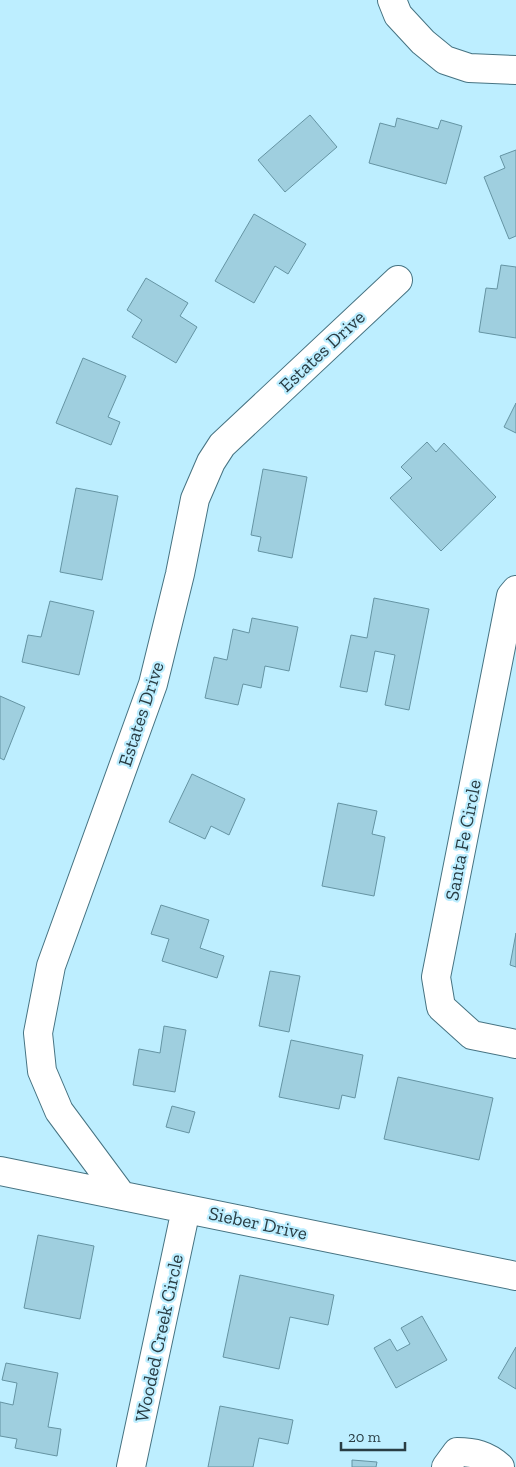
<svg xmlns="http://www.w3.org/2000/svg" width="516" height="1467" viewBox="0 0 516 1467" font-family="'Zilla Slab',serif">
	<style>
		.building { fill: #9fcfdf; stroke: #6594a3 }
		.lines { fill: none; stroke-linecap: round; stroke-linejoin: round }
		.minor-casing { stroke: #467382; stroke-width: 30 }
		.minor { stroke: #fff; stroke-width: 28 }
		.labels { text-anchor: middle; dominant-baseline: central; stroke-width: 4.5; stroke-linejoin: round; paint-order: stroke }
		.street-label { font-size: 19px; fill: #293d44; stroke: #bdeeff }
	</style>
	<rect width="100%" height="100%" fill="#bdeeff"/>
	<!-- building -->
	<path class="building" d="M310 115 337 147 285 192 258 160Z
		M397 118 438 129 441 120 462 126 446 184 369 163 380 123 395 127Z
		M516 150V236L509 239 484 177 505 168 500 156Z
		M254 214 306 244 288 274 275 266 254 303 215 281Z
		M501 265 516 267V338L479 332 486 288 497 289Z
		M146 278 188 303 180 316 197 327 176 363 132 337 142 320 127 310Z
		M83 358 126 376 108 417 120 422 111 445 56 423Z
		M516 403V433L504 427Z
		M427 442 436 452 444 443 496 497 441 551 390 498 412 478 401 467Z
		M263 469 307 477 292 558 258 551 261 537 251 535Z
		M76 488 118 496 102 580 60 572Z
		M374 598 429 609 409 710 385 705 395 655 375 651 367 692 340 687 351 635 367 638Z
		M50 601 94 611 79 675 22 662 28 635 41 637Z
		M252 618 298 627 289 671 265 666 261 688 243 684 238 705 205 698 214 657 227 660 233 629 249 633Z
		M0 696 25 707 4 760 0 758Z
		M192 774 245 799 229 835 211 826 205 839 169 822Z
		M338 803 377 811 372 834 385 837 374 896 322 886Z
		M161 905 209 920 200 948 224 956 217 978 162 961 169 939 151 934Z
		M516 933V967L510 965Z
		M270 971 300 976 289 1032 259 1026Z
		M164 1026 186 1030 175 1092 133 1085 139 1049 160 1053Z
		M291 1040 363 1055 355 1098 342 1095 339 1109 279 1097Z
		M398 1077 493 1098 479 1160 384 1139Z
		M172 1106 195 1112 189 1133 166 1127Z
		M38 1235 94 1246 80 1319 24 1308Z
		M240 1275 334 1295 328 1325 290 1317 279 1369 223 1357Z
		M422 1316 447 1360 396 1388 374 1348 390 1339 397 1351 410 1344 401 1328Z
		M516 1347V1389L498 1378Z
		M6 1363 58 1373 48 1427 61 1429 57 1456 15 1448 17 1439 0 1436V1402L13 1405 17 1383 2 1380Z
		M220 1406 293 1420 288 1444 259 1438 253 1467H208Z
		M352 1460 377 1462 376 1467H352Z"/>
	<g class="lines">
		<defs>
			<path id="minor" d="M392 0 398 15 423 42 445 60 469 68 516 70
				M516 590 511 596 436 977 441 1007 472 1035 516 1044
				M0 1171 516 1276
				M122 1196 59 1111 42 1071 38 1033 51 966 153 684 180 574 195 499 211 462 222 445 398 280
				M131 1467 186 1209
				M446 1467 457 1452C474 1452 487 1455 500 1467"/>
		</defs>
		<!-- minor casing -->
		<use href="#minor" class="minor-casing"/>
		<!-- minor -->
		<use href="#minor" class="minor"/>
	</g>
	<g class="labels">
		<!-- street labels -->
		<g class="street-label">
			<text transform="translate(322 351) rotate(-43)">Estates Drive</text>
			<text transform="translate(141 714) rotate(-72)">Estates Drive</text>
			<text transform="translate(463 840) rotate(-79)">Santa Fe Circle</text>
			<text transform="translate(258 1223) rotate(12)">Sieber Drive</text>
			<text transform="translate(159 1338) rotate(-78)">Wooded Creek Circle</text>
		</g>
	</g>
	<!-- scale -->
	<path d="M341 1442v8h64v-8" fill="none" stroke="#293d44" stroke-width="2.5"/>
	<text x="348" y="1442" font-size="15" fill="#293d44" stroke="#bdeeff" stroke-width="4" paint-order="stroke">20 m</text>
</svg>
